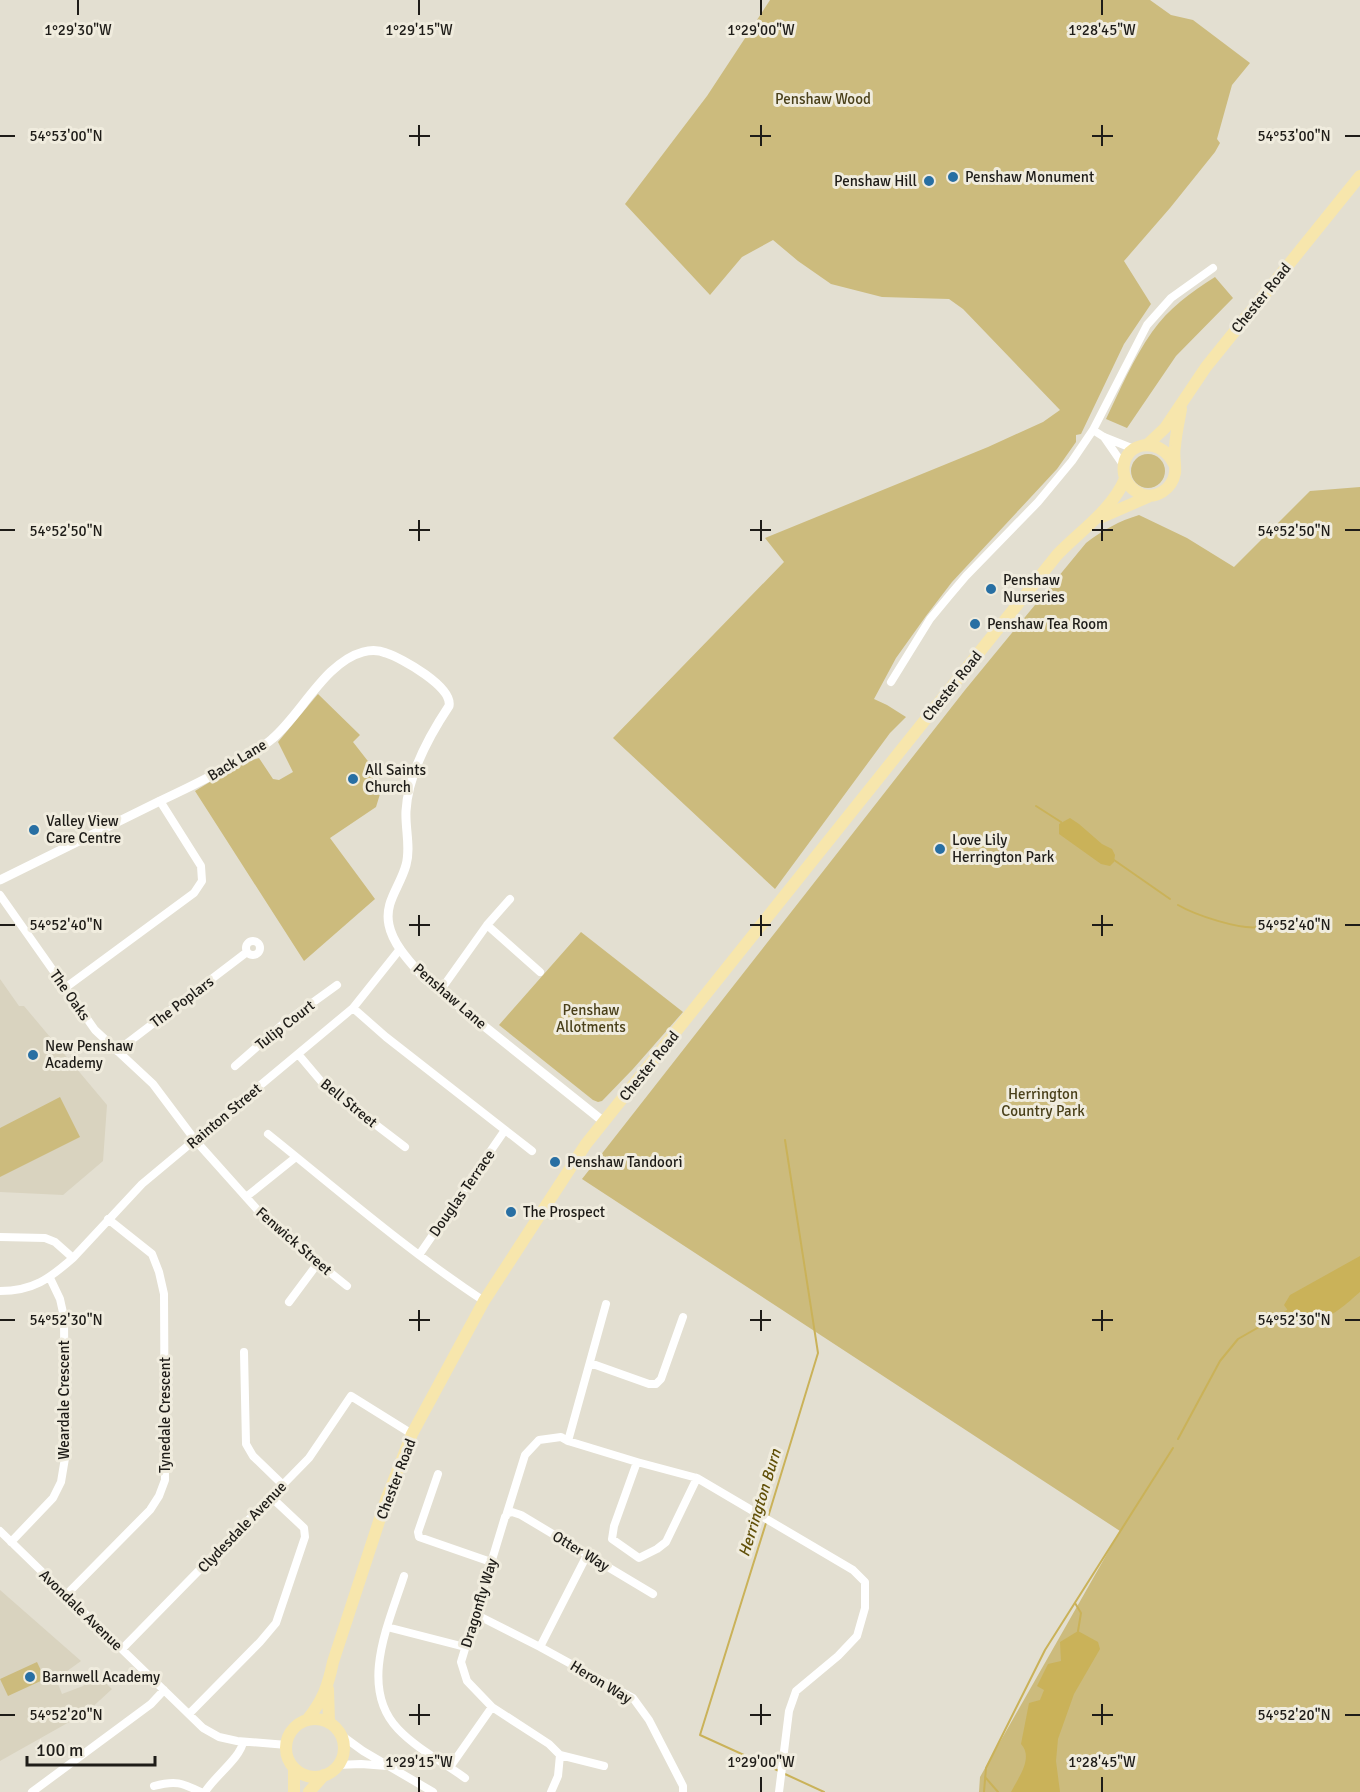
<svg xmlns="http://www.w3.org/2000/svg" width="1360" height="1792" viewBox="0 0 1360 1792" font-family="Signika,sans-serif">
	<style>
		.built { fill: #d9d3bf }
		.green { fill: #ccbb7d }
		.water { fill: #cab259 }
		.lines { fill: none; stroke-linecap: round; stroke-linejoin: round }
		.stream { stroke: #cab259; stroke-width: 2 }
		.minor { stroke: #fff; stroke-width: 8 }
		.tertiary { stroke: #fff; stroke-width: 9 }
		.primary { stroke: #f7e6ac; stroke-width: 12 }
		.ticks { fill: none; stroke: #1e1c18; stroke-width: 2 }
		.poi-dot { fill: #286fa3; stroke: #f0ecde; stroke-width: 2 }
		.labels { text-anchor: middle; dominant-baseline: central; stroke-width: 6; stroke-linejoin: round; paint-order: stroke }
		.park-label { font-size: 15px; fill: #4a401a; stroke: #f0ecde }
		.poi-label { font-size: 15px; fill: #1e1c18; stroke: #f0ecde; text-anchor: start }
		.street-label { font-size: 15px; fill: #1e1c18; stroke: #f0ecde }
		.water-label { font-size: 16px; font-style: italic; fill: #615008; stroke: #f0ecde }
		.ticks-label { font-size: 15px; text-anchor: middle; fill: #1e1c18; stroke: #f0ecde; stroke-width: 6; stroke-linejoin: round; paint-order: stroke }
	</style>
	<rect width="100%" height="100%" fill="#e3dfd1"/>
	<!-- built -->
	<path class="built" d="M0 979 19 1006H24L107 1105 103 1161 63 1195 0 1192Z
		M0 1590 81 1661 56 1679 62 1694 83 1686 96 1674 112 1689 87 1712 0 1761Z"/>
	<!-- green -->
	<path class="green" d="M770 0H1150L1171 15 1193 20 1250 63 1232 85 1217 139 1220 143 1215 152 1170 208 1124 261 1151 304 1124 344 1081 434 1076 435V442L1057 469 952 582 926 616 896 658 874 699 887 705 906 717 890 733 775 889 613 738 784 562 765 538 988 447 1043 422 1060 410 963 309 949 299 882 297 831 284 798 261 773 240 742 257 710 295 625 204 707 96Z
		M1215 277 1233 298 1176 356 1127 428 1106 419C1120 390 1133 359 1152 332 1168 309 1191 292 1215 277Z
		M1131 471a17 17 0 1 1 34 0a17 17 0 1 1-34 0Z
		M1360 487V1792H979L980 1777 1120 1531 582 1179 965 690 1086 543C1103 530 1119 521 1139 515L1187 538 1234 567 1310 491Z
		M318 694 360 735 353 742 371 765 369 767 380 794 376 807 330 838 375 899 304 961 195 791 241 763 259 758 273 779 279 780 293 772 278 742Z
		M581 932 683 1012 633 1069 602 1101 598 1102 593 1100 499 1025Z
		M60 1097 80 1137 0 1177V1128Z
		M37 1662 45 1679 8 1696 0 1679Z"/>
	<!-- water -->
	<path class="water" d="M1070 818 1079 824 1102 844 1112 849 1115 855 1114 862 1110 866 1101 864 1059 834V824Z
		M1360 1256V1292C1337 1312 1326 1324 1294 1319L1284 1305 1290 1295Z
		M1078 1631 1098 1642 1100 1649 1074 1694 1058 1739 1056 1761 1060 1792H1011C1018 1778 1034 1758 1021 1744L1029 1703 1040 1700 1044 1690 1037 1686 1048 1664 1061 1661 1060 1642Z"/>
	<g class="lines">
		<!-- stream -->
		<path class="stream" d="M1036 806 1061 822
			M1114 860 1170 899
			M1178 905C1195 915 1240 930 1259 927 1264 926 1269 924 1273 923
			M1178 1439 1220 1361 1238 1339 1289 1310
			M768 1517 818 1353 785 1140
			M766 1523 700 1735 779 1771
			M1075 1603 1081 1613 1078 1631
			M785 1774 824 1792
			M985 1777 998 1792
			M984 1792 986 1768 1045 1650 1173 1448"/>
		<!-- minor -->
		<path class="minor" d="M1093 430 1104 437 1134 449
			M1104 437 1124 466
			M891 682 930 619 949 596 966 576 1038 502 1072 461 1093 430 1147 325 1171 298 1213 268
			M0 895 95 1030 153 1084 195 1140 271 1225 347 1286
			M487 925 540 972
			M246 948a7 7 0 1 1 14 0a7 7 0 1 1-14 0Z
			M65 988 194 893 202 881 201 866 160 801
			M440 991 487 925 510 899
			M353 1008 386 1037 532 1151
			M117 1051 247 952
			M298 1054 325 1086 405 1147
			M235 1066 283 1024 337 985
			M268 1134C339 1191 408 1251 484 1301
			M246 1197 296 1157
			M0 1237 45 1238 55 1242 73 1258 142 1184 353 1008 400 949
			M419 1255 505 1130
			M0 1291C33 1291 49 1279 73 1258
			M289 1302 318 1263
			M606 1304 568 1441 637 1462 697 1478 853 1570 865 1582V1608L857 1636 838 1656 796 1691 789 1711 779 1792
			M244 1352 246 1444 253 1456 283 1485
			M590 1363 649 1384H656L661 1379 683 1317
			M637 1462 614 1526 612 1539 639 1558 657 1549 666 1542 697 1478
			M438 1474 418 1532 419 1537 491 1562
			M506 1516 525 1455 539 1440 561 1437 568 1441
			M0 1531 203 1728 219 1737 237 1741 287 1745
			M11 1542 53 1498 61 1482 65 1458 64 1317 60 1299 50 1278
			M404 1576C389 1623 358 1687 398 1729 417 1749 443 1762 465 1778
			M66 1595 150 1510 159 1496 165 1480 164 1294 159 1272 152 1254 108 1219
			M475 1614 540 1647 633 1698 649 1720 683 1786V1792
			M387 1627 465 1647
			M540 1647 587 1555
			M122 1649 309 1458 351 1396 412 1434
			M189 1714 260 1642 276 1623 305 1537 304 1528 271 1497
			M341 1735 363 1751 433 1792
			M560 1755 604 1766
			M337 1765 361 1764 387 1766
			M450 1767 492 1707
			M154 1786C176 1780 182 1783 201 1792
			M32 1792 151 1704 164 1690
			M205 1792C214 1777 241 1757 243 1742
			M551 1792 558 1776 560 1755 549 1744 492 1707 467 1681 461 1662 505 1517 508 1513 512 1512 521 1515 653 1594"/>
		<!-- tertiary -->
		<path class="tertiary" d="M0 880C53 854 107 827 160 801 188 788 215 775 241 759 252 753 263 747 272 739 301 715 325 662 363 652 370 650 379 650 386 653 402 658 453 687 449 706 429 736 408 774 406 811 405 828 411 848 406 865 400 887 384 902 389 925 393 945 411 963 424 978L604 1122"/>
		<!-- primary -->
		<path class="primary" d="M1148 444 1165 428 1206 367 1360 176
			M1174 464C1159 433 1119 443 1124 474 1126 484 1132 490 1141 494 1156 500 1172 489 1175 473 1176 464 1173 455 1175 446 1176 433 1179 421 1181 409
			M1102 517 1150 496
			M328 1689 329 1723
			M286 1748a29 29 0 1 1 58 0a29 29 0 1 1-58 0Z
			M307 1720C323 1700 328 1686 333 1662L386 1500 412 1434 484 1301 586 1144 1057 555C1081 530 1111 511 1125 479
			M294 1792V1768
			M309 1792 324 1775"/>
	</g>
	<!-- ticks -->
	<path class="ticks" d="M78 0V15M419 0V15M761 0V15M1102 0V15M419 125V146M761 125V146M1102 125V146M0 136H15M409 136H430M750 136H771M1092 136H1113M1345 136H1360M419 520V541M761 520V541M1102 520V541M0 530H15M409 530H430M750 530H771M1092 530H1113M1345 530H1360M419 915V936M761 915V936M1102 915V936M0 925H15M409 925H430M750 925H771M1092 925H1113M1345 925H1360M419 1310V1331M761 1310V1331M1102 1310V1331M0 1320H15M409 1320H430M750 1320H771M1092 1320H1113M1345 1320H1360M419 1704V1725M761 1704V1725M1102 1704V1725M0 1715H15M409 1715H430M750 1715H771M1092 1715H1113M1345 1715H1360M419 1777V1792M761 1777V1792M1102 1777V1792"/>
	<!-- markers -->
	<g class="poi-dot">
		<circle cx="953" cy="177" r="6"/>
		<circle cx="929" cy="181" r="6"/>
		<circle cx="991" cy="589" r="6"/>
		<circle cx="975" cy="624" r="6"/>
		<circle cx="353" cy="779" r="6"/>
		<circle cx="34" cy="830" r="6"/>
		<circle cx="940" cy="849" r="6"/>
		<circle cx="33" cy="1055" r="6"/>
		<circle cx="555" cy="1162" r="6"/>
		<circle cx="511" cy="1212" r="6"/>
		<circle cx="30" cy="1677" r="6"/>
	</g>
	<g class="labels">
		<!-- park labels -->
		<g class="park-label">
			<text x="823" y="99">Penshaw Wood</text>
			<text x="591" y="1010">Penshaw<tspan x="591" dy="17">Allotments</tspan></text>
			<text x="1043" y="1094">Herrington<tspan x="1043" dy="17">Country Park</tspan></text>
		</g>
		<!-- poi labels -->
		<g class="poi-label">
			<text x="965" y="177">Penshaw Monument</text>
			<text x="917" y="181" text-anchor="end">Penshaw Hill</text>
			<text x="1003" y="580">Penshaw<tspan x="1003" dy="17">Nurseries</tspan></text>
			<text x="987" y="624">Penshaw Tea Room</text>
			<text x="365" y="770">All Saints<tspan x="365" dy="17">Church</tspan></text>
			<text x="46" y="821">Valley View<tspan x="46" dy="17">Care Centre</tspan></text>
			<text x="952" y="840">Love Lily<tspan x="952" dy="17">Herrington Park</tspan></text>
			<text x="45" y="1046">New Penshaw<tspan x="45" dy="17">Academy</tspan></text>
			<text x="567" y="1162">Penshaw Tandoori</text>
			<text x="523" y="1212">The Prospect</text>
			<text x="42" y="1677">Barnwell Academy</text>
		</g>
		<!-- street labels -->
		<g class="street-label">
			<text transform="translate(1261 298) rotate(-51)">Chester Road</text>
			<text transform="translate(952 686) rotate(-51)">Chester Road</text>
			<text transform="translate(237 760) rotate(-31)">Back Lane</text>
			<text transform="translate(70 995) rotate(55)">The Oaks</text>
			<text transform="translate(450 996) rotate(41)">Penshaw Lane</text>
			<text transform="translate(182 1002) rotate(-37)">The Poplars</text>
			<text transform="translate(285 1025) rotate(-38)">Tulip Court</text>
			<text transform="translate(649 1066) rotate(-51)">Chester Road</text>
			<text transform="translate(349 1103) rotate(39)">Bell Street</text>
			<text transform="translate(224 1116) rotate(-40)">Rainton Street</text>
			<text transform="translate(462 1193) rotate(-55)">Douglas Terrace</text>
			<text transform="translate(294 1241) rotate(41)">Fenwick Street</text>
			<text transform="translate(64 1400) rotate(-90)">Weardale Crescent</text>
			<text transform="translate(165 1415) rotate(-90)">Tynedale Crescent</text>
			<text transform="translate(396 1479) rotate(-69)">Chester Road</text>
			<text transform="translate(242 1527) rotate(-46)">Clydesdale Avenue</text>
			<text transform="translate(581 1551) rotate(31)">Otter Way</text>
			<text transform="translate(479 1603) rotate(-73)">Dragonfly Way</text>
			<text transform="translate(81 1610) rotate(44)">Avondale Avenue</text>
			<text transform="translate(601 1682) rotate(31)">Heron Way</text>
		</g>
		<!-- water labels -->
		<g class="water-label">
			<text transform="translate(760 1503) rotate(-73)">Herrington Burn</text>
		</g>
	</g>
	<g class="ticks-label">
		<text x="78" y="35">1°29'30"W</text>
		<text x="419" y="35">1°29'15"W</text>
		<text x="761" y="35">1°29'00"W</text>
		<text x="1102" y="35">1°28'45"W</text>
		<text x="66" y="141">54°53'00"N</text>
		<text x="1294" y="141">54°53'00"N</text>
		<text x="66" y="536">54°52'50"N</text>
		<text x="1294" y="536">54°52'50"N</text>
		<text x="66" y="930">54°52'40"N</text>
		<text x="1294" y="930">54°52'40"N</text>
		<text x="66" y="1325">54°52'30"N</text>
		<text x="1294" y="1325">54°52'30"N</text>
		<text x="66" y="1720">54°52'20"N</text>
		<text x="1294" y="1720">54°52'20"N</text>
		<text x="419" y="1767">1°29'15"W</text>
		<text x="761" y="1767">1°29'00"W</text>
		<text x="1102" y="1767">1°28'45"W</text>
	</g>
	<!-- scale -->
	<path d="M27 1756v9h128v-9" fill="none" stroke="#1e1c18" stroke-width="3"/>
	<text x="36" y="1756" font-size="18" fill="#1e1c18" stroke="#f0ecde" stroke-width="4.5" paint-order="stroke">100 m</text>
</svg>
